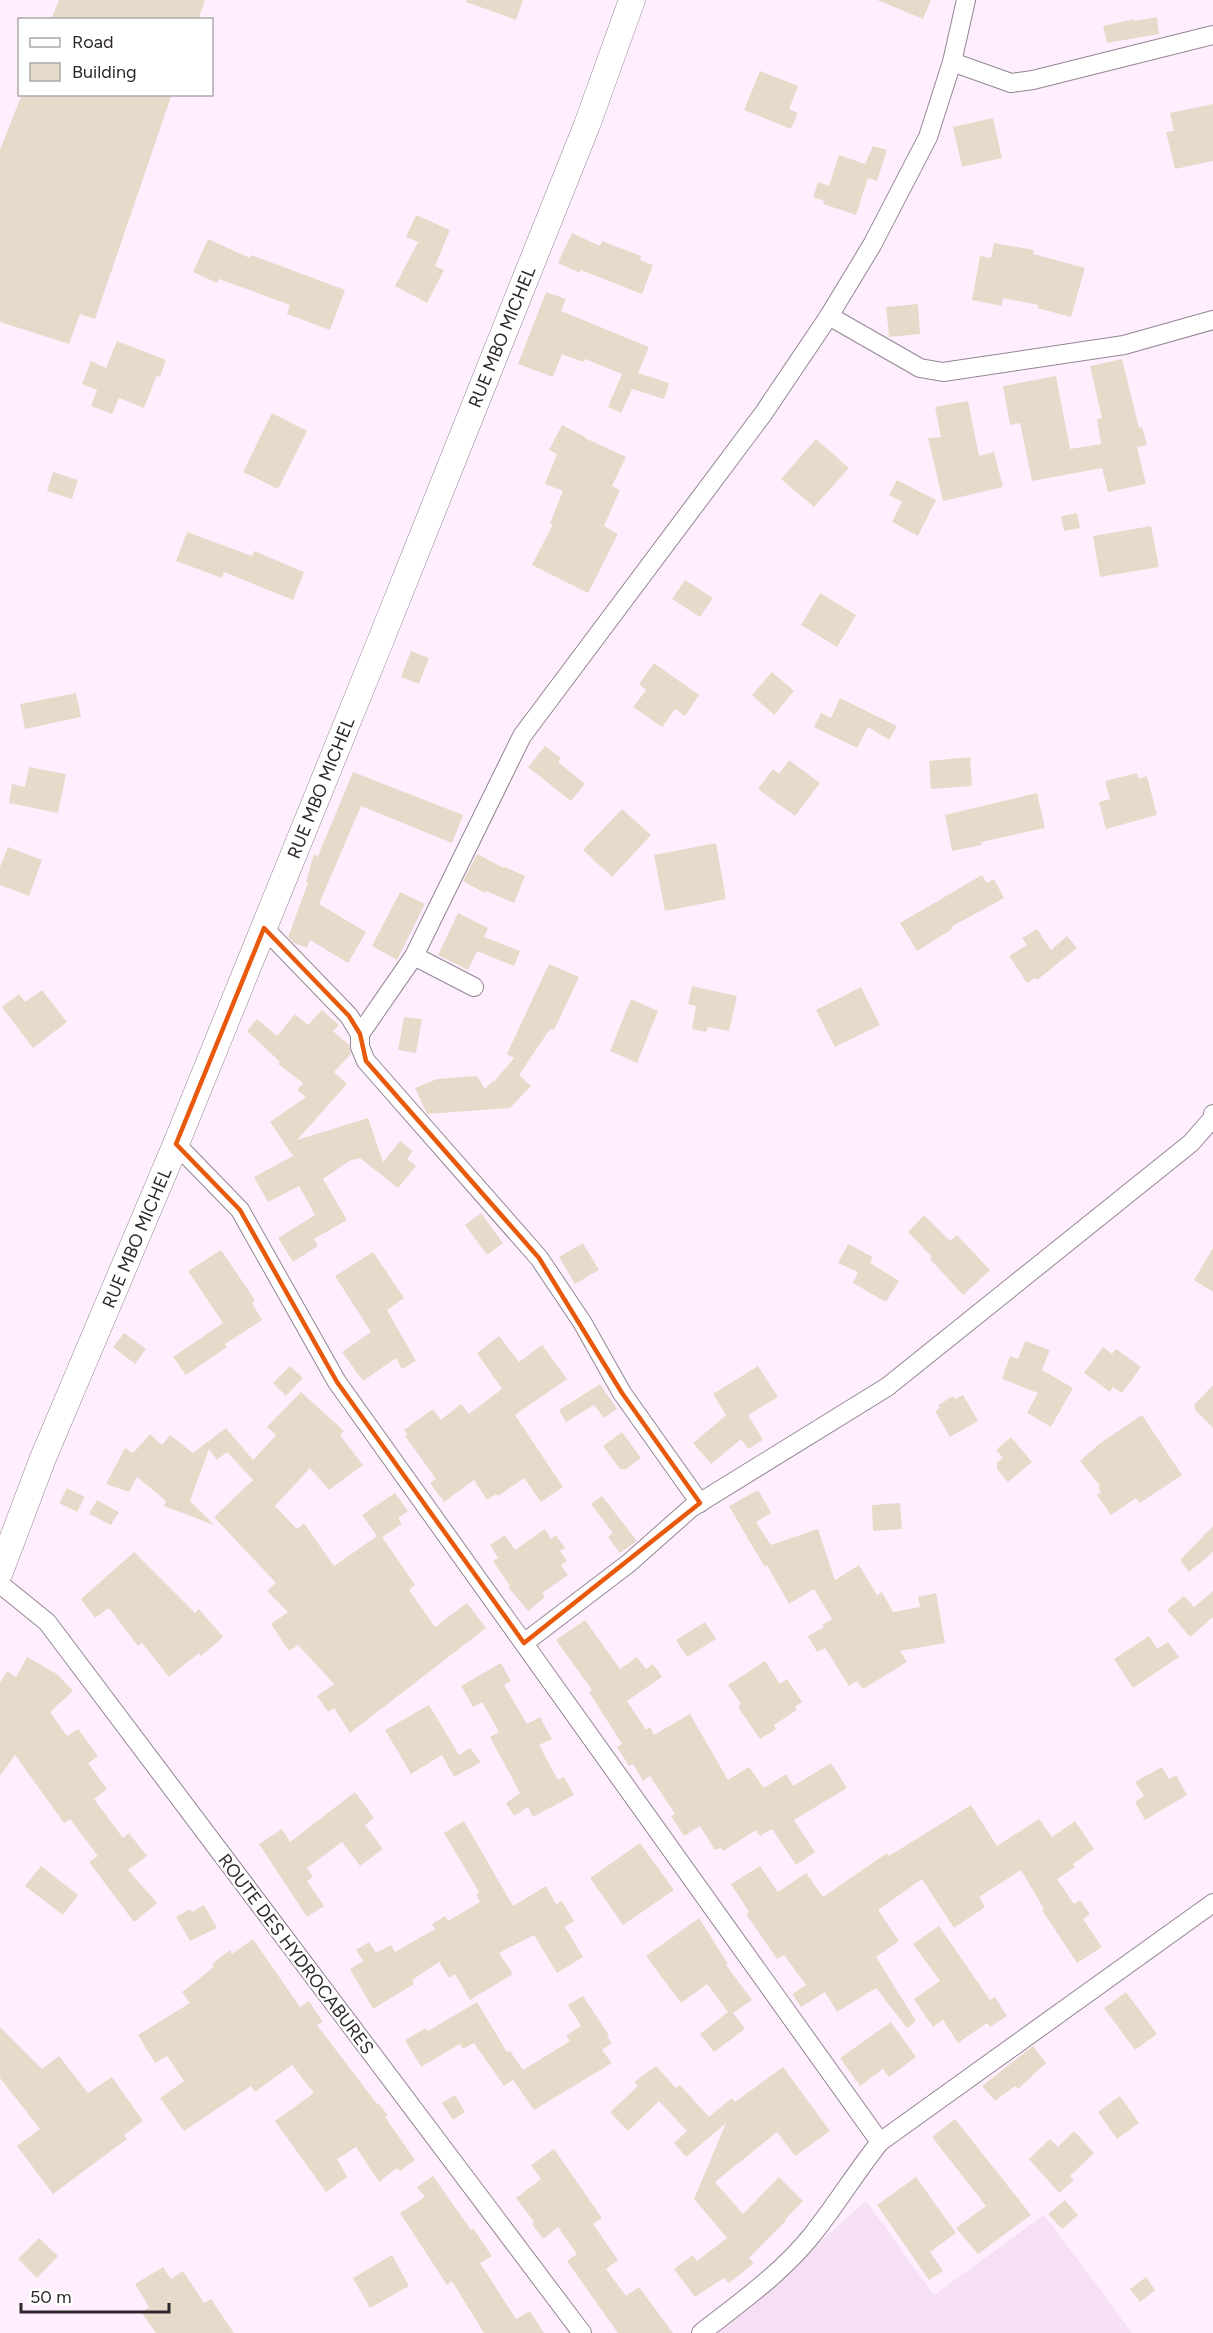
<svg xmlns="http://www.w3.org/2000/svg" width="1213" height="2333" font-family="Figtree,sans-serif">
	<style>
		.built { fill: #f5e0f5 }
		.building { fill: #e6dbca }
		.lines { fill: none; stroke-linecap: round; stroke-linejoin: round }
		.street-casing { stroke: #938593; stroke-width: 20 }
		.secondary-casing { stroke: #938593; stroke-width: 27 }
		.street { stroke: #fff; stroke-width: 18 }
		.secondary { stroke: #fff; stroke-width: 26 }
		.marked { fill: none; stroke: #e8590c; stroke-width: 4.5; stroke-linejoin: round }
		.labels { text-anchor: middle; stroke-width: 5; stroke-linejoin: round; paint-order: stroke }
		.street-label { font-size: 18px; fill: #2e282d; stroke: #fff }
	</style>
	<rect width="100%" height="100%" fill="#ffeffe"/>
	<polygon class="built" points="866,2201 934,2295 1044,2215 1132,2333 718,2333"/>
	<g class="building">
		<polygon points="59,0 205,0 198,20 51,20"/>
		<polygon points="467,0 523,0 516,20 466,2"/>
		<polygon points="877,0 931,0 923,19"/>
		<polygon points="1157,17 1159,34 1107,43 1103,26 1134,19 1134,21"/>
		<polygon points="760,71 798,86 789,109 798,113 791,129 744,110"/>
		<polygon points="22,94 172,94 95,319 80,314 69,344 0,322 0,150"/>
		<polygon points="1213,104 1213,161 1175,169 1166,132 1174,131 1170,113"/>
		<polygon points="993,118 1002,158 962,167 953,127"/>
		<polygon points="873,146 887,150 877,181 868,178 856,215 823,204 824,201 813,197 818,182 829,186 839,155 865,164"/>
		<polygon points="416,215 450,230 435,266 444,270 427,303 395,286 418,242 406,237"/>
		<polygon points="572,233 600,246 602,241 641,256 640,260 653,265 642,294 581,270 580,273 558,263"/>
		<polygon points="208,239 250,258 251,255 345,290 330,330 287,314 290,305 219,279 217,283 193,272"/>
		<polygon points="994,243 1034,250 1033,254 1085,268 1071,317 1037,308 1038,305 1003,298 1002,306 972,300 980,256 991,258"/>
		<polygon points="546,292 566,299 561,311 649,347 638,373 669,383 664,399 632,389 621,413 608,407 622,374 585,359 583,362 562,354 553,377 518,364"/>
		<polygon points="918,304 920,334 889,337 886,307"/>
		<polygon points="117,341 166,360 160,377 157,375 144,408 119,398 112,414 91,406 97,390 82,384 91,361 106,368"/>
		<polygon points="1122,359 1139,428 1142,427 1147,445 1137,447 1146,484 1108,492 1102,468 1032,481 1020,423 1010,425 1003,386 1056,376 1070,449 1101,444 1097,419 1102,418 1090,366"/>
		<polygon points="968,401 979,456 994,452 1003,487 943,501 928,438 941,437 935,407"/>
		<polygon points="272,413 307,431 278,489 243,472"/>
		<polygon points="562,425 585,437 585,438 626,457 612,486 620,490 604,526 618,534 588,593 532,565 553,524 550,523 563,491 545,484 557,454 549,450"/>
		<polygon points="816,439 849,468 814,507 781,479"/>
		<polygon points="53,472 78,480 72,499 47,491"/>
		<polygon points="897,480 936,500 918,536 892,522 902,502 889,495"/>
		<polygon points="1077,513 1080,528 1064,531 1061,516"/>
		<polygon points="1151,526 1159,567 1100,577 1093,536"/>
		<polygon points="187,532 252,556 254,551 304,572 293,600 224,572 222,578 176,561"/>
		<polygon points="685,580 713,598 700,617 672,599"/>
		<polygon points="820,593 856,615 837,647 801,625"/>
		<polygon points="411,651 429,658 419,684 401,677"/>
		<polygon points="654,663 699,695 685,716 675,709 662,727 633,707 646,690 639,684"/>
		<polygon points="772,672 794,691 774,715 752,695"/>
		<polygon points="76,693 81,717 25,729 20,704"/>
		<polygon points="840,698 897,726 889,740 868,727 857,748 814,727 821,713 831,718"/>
		<polygon points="545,746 561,758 558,762 585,784 571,801 528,767"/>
		<polygon points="970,757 972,786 931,789 929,761"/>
		<polygon points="789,760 820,783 795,816 758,789 773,769 779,774"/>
		<polygon points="29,767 66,774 58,813 9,803 12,784 25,787"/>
		<polygon points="353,772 463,815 452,843 361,806 319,904 366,932 348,963 310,940 307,948 294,943 288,937 308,883 306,882 314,854 318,856"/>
		<polygon points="1137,773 1139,779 1147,776 1157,815 1106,829 1099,802 1110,799 1105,781"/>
		<polygon points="1037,793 1045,828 981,842 982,845 952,851 945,815"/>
		<polygon points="622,809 651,835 612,877 583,850"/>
		<polygon points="716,843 726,899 665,911 654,855"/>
		<polygon points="8,847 42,860 29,896 0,885 0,867"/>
		<polygon points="477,854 504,868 505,867 525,876 514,903 486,891 485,893 463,881"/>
		<polygon points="982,875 987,883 994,879 1004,898 951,927 952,929 917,951 900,923"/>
		<polygon points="400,892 425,904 397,960 372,946"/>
		<polygon points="458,913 488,928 484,937 520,951 514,966 477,951 468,970 438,955"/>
		<polygon points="1037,929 1051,950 1067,936 1077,948 1037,980 1035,978 1027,983 1009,956 1027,945 1022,938"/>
		<polygon points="549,964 579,977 554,1030 550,1029 519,1075 531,1086 510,1108 427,1114 415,1088 437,1079 477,1076 485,1089 493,1081 494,1082 514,1058 507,1054"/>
		<polygon points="692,986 737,996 729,1031 708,1027 706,1032 692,1029 696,1006 688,1004"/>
		<polygon points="861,987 880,1025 835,1047 816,1010"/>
		<polygon points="42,990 67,1022 33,1048 2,1007 19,994 25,1002"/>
		<polygon points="631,999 658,1011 637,1063 610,1051"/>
		<polygon points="322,1010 339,1025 333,1031 349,1045 351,1054 334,1072 347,1084 297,1140 368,1118 383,1162 400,1141 413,1151 407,1159 416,1166 398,1188 360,1158 349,1161 323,1179 347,1220 314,1239 318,1246 293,1262 278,1238 315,1215 299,1186 268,1202 254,1177 293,1156 270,1122 306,1097 297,1090 303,1083 278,1064 280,1062 247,1031 257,1019 277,1036 295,1014 308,1025"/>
		<polygon points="404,1017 422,1019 416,1053 398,1050"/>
		<polygon points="481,1213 503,1243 487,1255 465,1225"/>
		<polygon points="924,1215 950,1241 957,1235 990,1270 963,1295 930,1259 932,1257 908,1232"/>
		<polygon points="583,1243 599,1270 575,1284 559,1257"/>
		<polygon points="848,1244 873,1257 870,1263 899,1281 886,1302 853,1283 858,1272 838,1263"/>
		<polygon points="1213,1248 1213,1292 1194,1280"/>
		<polygon points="221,1250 255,1300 252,1303 262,1320 225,1344 227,1347 186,1375 173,1357 223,1323 188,1271"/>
		<polygon points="373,1252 404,1298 387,1310 416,1361 402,1369 396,1358 363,1381 342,1352 371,1332 335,1276"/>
		<polygon points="124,1333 146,1349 135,1364 113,1347"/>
		<polygon points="499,1336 519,1362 542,1345 567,1379 515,1415 563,1487 541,1502 524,1478 498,1496 496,1494 487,1500 474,1480 444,1502 430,1483 436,1479 405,1436 407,1434 404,1430 433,1409 441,1420 461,1404 469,1414 502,1389 477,1353"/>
		<polygon points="1025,1341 1050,1350 1042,1370 1073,1388 1051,1427 1027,1413 1038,1393 1002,1379 1010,1356 1018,1359"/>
		<polygon points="1103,1347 1112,1354 1116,1349 1141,1367 1122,1393 1113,1387 1110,1392 1084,1373"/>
		<polygon points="290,1366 303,1378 286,1396 273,1383"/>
		<polygon points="758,1366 778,1397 748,1415 763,1440 748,1449 741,1439 711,1464 693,1443 726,1415 713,1394"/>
		<polygon points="600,1384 617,1409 604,1418 594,1405 566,1422 559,1410"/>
		<polygon points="1213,1385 1213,1428 1195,1410 1195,1404"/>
		<polygon points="301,1392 344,1431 340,1435 363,1465 329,1490 310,1468 275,1506 297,1529 304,1523 334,1566 377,1536 362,1515 395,1493 408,1511 398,1518 402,1524 382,1537 415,1585 409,1590 435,1627 467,1603 486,1628 350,1733 334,1708 328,1712 317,1696 334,1684 298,1645 289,1651 271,1624 288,1612 267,1591 276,1583 214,1517 253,1480 227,1452 217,1460 209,1449 190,1501 214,1525 164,1506 166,1501 137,1477 129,1492 106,1484 125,1448 133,1453 150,1434 162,1445 170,1435 193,1453 226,1428 253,1460 276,1435 267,1427"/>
		<polygon points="963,1395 978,1421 950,1437 935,1411 940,1408 938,1405 953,1396 955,1399"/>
		<polygon points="1142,1415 1182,1475 1140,1503 1136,1498 1111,1515 1097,1495 1101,1492 1098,1487 1100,1486 1080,1461 1099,1444"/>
		<polygon points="622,1432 641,1458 626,1469 620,1469 603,1446"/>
		<polygon points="1011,1437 1032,1462 1008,1482 997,1469 997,1462 1003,1458 996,1450"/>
		<polygon points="67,1488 85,1497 77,1512 59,1503"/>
		<polygon points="758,1490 771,1513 756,1522 771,1545 818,1529 835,1580 859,1565 877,1595 882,1592 893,1612 920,1607 918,1597 936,1593 945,1643 900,1651 907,1662 863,1689 857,1681 849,1686 825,1648 817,1652 808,1636 824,1627 822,1625 832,1619 814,1589 789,1604 767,1565 765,1567 751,1544 729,1506"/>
		<polygon points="602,1496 637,1541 620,1553 608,1537 613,1533 591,1504"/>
		<polygon points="97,1500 119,1512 111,1525 89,1514"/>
		<polygon points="900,1503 902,1529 873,1531 872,1505"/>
		<polygon points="1213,1526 1213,1552 1189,1572 1180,1560"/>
		<polygon points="545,1529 551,1539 556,1535 565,1548 560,1551 567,1561 561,1565 568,1575 542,1593 545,1597 528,1611 508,1587 510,1586 493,1561 498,1558 490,1545 505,1535 515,1550"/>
		<polygon points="134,1552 195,1613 199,1609 223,1637 201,1656 199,1653 169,1677 142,1643 138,1646 109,1608 95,1618 81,1599"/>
		<polygon points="1213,1591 1213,1617 1190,1637 1167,1610 1184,1596 1194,1607"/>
		<polygon points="585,1620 620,1669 637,1657 646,1669 653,1664 662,1677 627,1701 646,1730 650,1727 654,1735 690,1714 728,1780 749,1767 764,1788 786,1774 793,1786 831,1763 847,1788 794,1820 815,1852 796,1865 772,1829 760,1836 756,1830 723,1851 721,1848 715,1850 700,1826 684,1836 671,1816 675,1814 650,1776 643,1781 633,1764 629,1766 617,1747 622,1744 589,1692 592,1690 556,1640"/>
		<polygon points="705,1622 716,1639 687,1657 676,1640"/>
		<polygon points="1149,1636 1157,1649 1168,1642 1179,1657 1133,1688 1114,1659"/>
		<polygon points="27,1657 57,1674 73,1691 50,1712 67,1736 78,1729 98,1756 88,1763 107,1789 94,1799 123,1838 129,1833 147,1856 128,1870 157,1903 134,1922 89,1862 98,1856 70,1819 64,1823 15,1755 0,1776 0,1683 7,1671 16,1677"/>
		<polygon points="765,1661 780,1684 787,1679 802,1702 795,1707 797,1710 774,1725 776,1729 760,1739 738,1707 741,1704 728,1685"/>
		<polygon points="501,1663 511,1681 504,1685 527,1724 540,1717 552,1739 539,1745 558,1780 564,1777 574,1795 533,1817 528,1807 514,1816 506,1803 520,1793 490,1737 499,1732 482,1702 473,1707 461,1686"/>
		<polygon points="429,1705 459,1755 470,1748 481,1762 454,1777 442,1755 411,1774 385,1730"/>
		<polygon points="1162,1767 1169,1779 1176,1775 1187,1795 1145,1820 1135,1802 1144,1796 1135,1782"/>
		<polygon points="355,1792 374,1818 365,1825 383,1849 360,1866 342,1842 307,1868 313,1877 307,1881 324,1906 307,1917 259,1844 282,1829 290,1842"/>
		<polygon points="971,1805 997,1846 1039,1819 1052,1837 1075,1821 1094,1849 1073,1864 1075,1867 1057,1879 1074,1904 1080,1900 1090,1914 1083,1919 1102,1947 1077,1963 1042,1910 1044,1909 1021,1870 979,1897 985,1907 954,1928 922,1879 878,1910 899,1941 876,1957 916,2021 907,2028 876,1988 837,2012 825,1992 801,2007 792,1994 806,1985 784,1955 777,1959 746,1914 749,1912 731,1884 760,1866 778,1892 806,1873 823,1897 887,1853 889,1856"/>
		<polygon points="464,1821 513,1906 546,1886 556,1904 562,1901 574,1921 565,1927 583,1957 557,1973 534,1935 499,1953 513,1974 470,2000 455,1974 449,1978 439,1962 412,1980 414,1984 373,2009 350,1969 363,1961 356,1950 369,1942 376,1953 391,1945 395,1952 435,1929 432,1924 445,1916 448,1921 480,1902 476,1894 479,1892 444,1833"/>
		<polygon points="640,1843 674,1890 623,1925 590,1878"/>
		<polygon points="41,1866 78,1895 63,1915 25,1886"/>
		<polygon points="204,1905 217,1928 190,1941 176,1917 190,1909 192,1912"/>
		<polygon points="699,1918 728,1964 726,1965 752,2000 733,2013 745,2029 714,2052 700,2034 728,2012 707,1984 681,2003 646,1956"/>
		<polygon points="939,1926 990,2000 995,1997 1007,2016 990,2027 987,2023 958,2043 943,2020 933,2027 914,1999 940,1981 913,1944"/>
		<polygon points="253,1939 300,2007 309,2001 323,2022 317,2025 377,2104 378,2103 388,2115 385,2117 415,2160 400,2171 397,2168 379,2182 356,2147 337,2159 347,2177 326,2192 275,2121 314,2093 292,2065 255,2092 251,2086 184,2131 160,2098 184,2081 167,2056 155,2063 138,2035 190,2003 182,1992 214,1967 212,1964 230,1950 232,1954"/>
		<polygon points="1126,1992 1157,2034 1135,2050 1104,2008"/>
		<polygon points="583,1996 609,2035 607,2036 612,2043 602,2050 612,2063 534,2110 513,2080 504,2086 474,2043 463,2049 460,2044 421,2067 405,2040 426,2028 428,2031 477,2002 507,2052 510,2051 523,2070 570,2041 566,2036 581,2026 568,2005"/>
		<polygon points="891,2022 916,2057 889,2077 883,2069 860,2086 840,2058"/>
		<polygon points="0,2027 42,2069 59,2056 88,2093 112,2077 143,2121 124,2135 127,2139 53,2194 17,2146 40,2129 0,2078"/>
		<polygon points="1033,2046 1046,2063 1018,2089 1015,2086 995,2101 982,2086"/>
		<polygon points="656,2066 676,2088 680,2085 709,2117 732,2098 735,2102 783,2067 830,2131 795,2156 777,2132 715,2182 743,2214 779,2177 803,2201 785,2220 786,2221 749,2258 754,2263 729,2283 724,2278 695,2297 674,2269 693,2255 697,2261 727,2238 694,2199 726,2123 686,2157 674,2143 687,2131 659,2101 628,2131 610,2112 638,2086 634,2082"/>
		<polygon points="455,2095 465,2112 453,2120 442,2103"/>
		<polygon points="1120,2096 1139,2123 1117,2139 1098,2112"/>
		<polygon points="955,2119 1031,2215 978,2254 956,2228 986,2206 932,2137"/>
		<polygon points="1074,2131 1094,2153 1070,2176 1074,2180 1059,2193 1029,2159 1050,2139 1058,2147"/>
		<polygon points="554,2149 602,2218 593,2224 618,2260 606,2269 626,2296 639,2287 673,2333 618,2333 567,2261 577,2254 558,2227 543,2239 532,2224 534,2222 516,2198 541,2179 531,2165"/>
		<polygon points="433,2176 471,2230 473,2228 492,2256 480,2263 516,2319 530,2311 544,2333 484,2333 452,2281 447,2285 400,2213 425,2197 417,2187"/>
		<polygon points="916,2177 956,2233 930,2252 943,2271 929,2280 877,2205"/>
		<polygon points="1065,2200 1078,2215 1062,2229 1048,2214"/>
		<polygon points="39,2238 58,2256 37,2278 18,2259"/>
		<polygon points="392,2255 409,2286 370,2308 353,2278"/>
		<polygon points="163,2267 171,2279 183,2271 204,2303 211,2299 234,2333 156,2333 141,2312 149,2307 135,2284"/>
		<polygon points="1146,2277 1155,2290 1140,2302 1130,2289"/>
	</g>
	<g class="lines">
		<g class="street-casing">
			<g id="street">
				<polyline points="952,62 1011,83 1033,80 1213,35"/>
				<polyline points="829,316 920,368 943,372 1124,345 1213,320"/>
				<polyline points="264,928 349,1016 360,1034 360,1047 366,1061 539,1258 582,1322 622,1393 700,1503"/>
				<polyline points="414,956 522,736 763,414 829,316 872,245 928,137 952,62 966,0"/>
				<polyline points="360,1034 414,956 474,987"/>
				<polyline points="176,1144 240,1210 337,1382 880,2142"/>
				<polyline points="0,1584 47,1622 582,2333"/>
				<polyline points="524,1643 629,1563 691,1508 887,1387 1191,1143 1212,1119 1213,1114"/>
				<path d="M701 2333C739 2303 781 2274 812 2235 836 2205 856 2172 880 2142L1213 1903"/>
			</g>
		</g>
		<g class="secondary-casing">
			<polyline id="secondary" points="0,1572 43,1458 176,1144 378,647 587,125 632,0"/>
		</g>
		<use href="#street" class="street"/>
		<use href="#secondary" class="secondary"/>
	</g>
	<path class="marked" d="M264 928 349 1016 360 1034 366 1061 539 1258 622 1393 700 1503 524 1643 337 1382 240 1210 176 1144Z"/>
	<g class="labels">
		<g class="street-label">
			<text transform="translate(502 337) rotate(-68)" y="6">RUE MBO MICHEL</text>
			<text transform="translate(321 788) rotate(-68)" y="6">RUE MBO MICHEL</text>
			<text transform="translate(137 1238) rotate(-67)" y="6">RUE MBO MICHEL</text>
			<text transform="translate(296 1954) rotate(53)" y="6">ROUTE DES HYDROCABURES</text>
		</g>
	</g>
	<rect x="18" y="18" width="195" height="78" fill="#ffffff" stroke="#aba9ab" stroke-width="1.5"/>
	<rect x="30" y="38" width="30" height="9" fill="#ffffff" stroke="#aba9ab" stroke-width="1.5"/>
	<text x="72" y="48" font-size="18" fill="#2e282d">Road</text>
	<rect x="30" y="63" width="30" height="18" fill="#e6dbca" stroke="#aba9ab" stroke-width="1.5"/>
	<text x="72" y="78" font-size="18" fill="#2e282d">Building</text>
	<path d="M21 2303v9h148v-9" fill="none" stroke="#2e282d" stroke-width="3"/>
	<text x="30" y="2303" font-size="18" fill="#2e282d" stroke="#ffffff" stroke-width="4.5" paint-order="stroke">50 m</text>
</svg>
